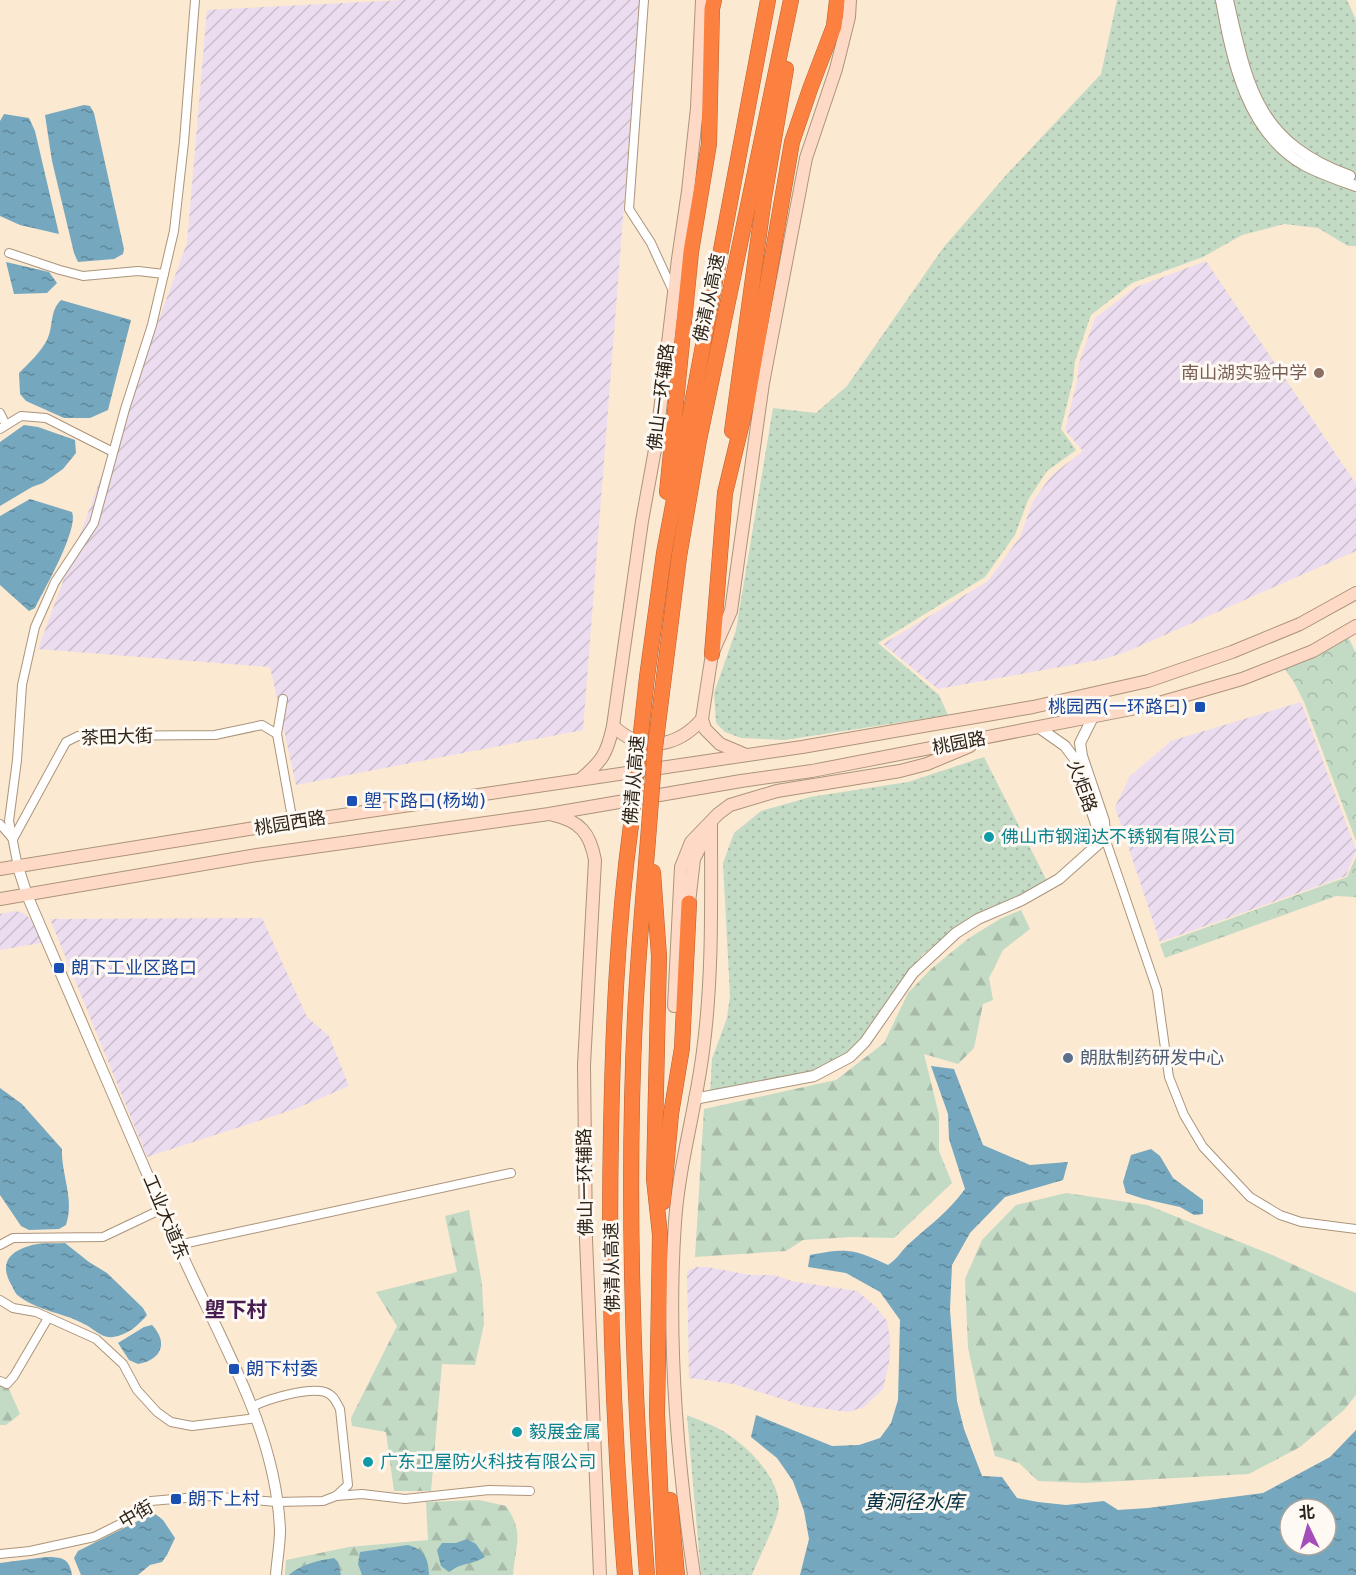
<svg xmlns="http://www.w3.org/2000/svg" width="1356" height="1575" font-family="'DejaVu Sans','Noto Sans SC',sans-serif">
	<style>
		.industrial { fill: url(#industrial-furrows) }
		.grass { fill: url(#grass-dots) }
		.forest { fill: url(#forest-firs) }
		.park { fill: url(#park-crowns) }
		.water { fill: url(#water-ripples); fill-rule: evenodd }
		.lines { fill: none; stroke-linecap: round; stroke-linejoin: round }
		.minor-casing { stroke: #ab947a; stroke-width: 10 }
		.tertiary-casing { stroke: #ab947a; stroke-width: 12 }
		.secondary-casing { stroke: #ab947a; stroke-width: 14 }
		.motorway-casing { stroke: #b46032; stroke-width: 16 }
		.minor { stroke: #fff; stroke-width: 8 }
		.tertiary { stroke: #fff; stroke-width: 10 }
		.secondary { stroke: #fed9c5; stroke-width: 12 }
		.motorway { stroke: #fc803f; stroke-width: 15 }
		.motorway-bridge-casing { stroke: #b46032; stroke-width: 16; stroke-linecap: butt }
		.motorway-bridge { stroke: #fc803f; stroke-width: 15 }
		.education-dot { fill: #8d6e63; stroke: #fef9f3; stroke-width: 2 }
		.transit-dot { fill: #1a4fb4; stroke: #fef9f3; stroke-width: 2 }
		.culture-dot { fill: #0f9aa8; stroke: #fef9f3; stroke-width: 2 }
		.service-dot { fill: #5c6f8a; stroke: #fef9f3; stroke-width: 2 }
		.labels { text-anchor: middle; stroke-width: 6; stroke-linejoin: round; paint-order: stroke }
		.street-label { font-size: 18px; fill: #2d2419; stroke: #fef9f3 }
		.education-label { font-size: 18px; fill: #785e54; stroke: #fef9f3; text-anchor: end }
		.transit-label { font-size: 18px; fill: #164399; stroke: #fef9f3; text-anchor: start }
		.culture-label { font-size: 18px; fill: #0d838f; stroke: #fef9f3; text-anchor: start }
		.service-label { font-size: 18px; fill: #4e5e75; stroke: #fef9f3; text-anchor: start }
		.water-label { font-size: 20px; font-style: italic; fill: #012f40; stroke: #fef9f3 }
		.quarter-label { font-size: 21px; font-weight: bold; fill: #471d51; stroke: #fef9f3 }
	</style>
	<defs>
		<pattern id="industrial-furrows" width="10" height="10" patternUnits="userSpaceOnUse" patternTransform="scale(1.5)"><rect width="10" height="10" fill="#ebdcef"/><path d="M-1 1l2-2M0 10L10 0M9 11l2-2" fill="none" stroke="#cabdcc"/></pattern>
		<pattern id="grass-dots" width="8" height="8" patternUnits="userSpaceOnUse" patternTransform="scale(1.5)"><rect width="8" height="8" fill="#c3dac5"/><path d="M2 2h.1M6 6h.1" fill="none" stroke="#a8bba9" stroke-width="1.8" stroke-linecap="round"/></pattern>
		<pattern id="forest-firs" width="22" height="20" patternUnits="userSpaceOnUse" patternTransform="scale(1.5)"><rect width="22" height="20" fill="#c3dac5"/><path d="M5 1l3.5 6h-7zM16 11l3.5 6h-7z" fill="#a8bba9"/></pattern>
		<pattern id="park-crowns" width="20" height="18" patternUnits="userSpaceOnUse" patternTransform="scale(1.5)"><rect width="20" height="18" fill="#c3dac5"/><path d="M2 6a3 3 0 1 1 6 0M12 15a3 3 0 1 1 6 0" fill="none" stroke="#a8bba9"/></pattern>
		<pattern id="water-ripples" width="26" height="14" patternUnits="userSpaceOnUse" patternTransform="scale(1.5)"><rect width="26" height="14" fill="#75a7be"/><path d="M2 4q2-2 4 0t4 0M15 11q2-2 4 0t4 0" fill="none" stroke="#60889a"/></pattern>
	</defs>
	<rect width="100%" height="100%" fill="#fce9d2"/>
	<g class="industrial">
		<polygon points="404,0 640,0 583,730 296,785 270,667 38,649 187,243 207,10"/>
		<polygon points="1206,261 1356,484 1356,551 1126,652 1104,659 938,689 883,644 988,581 1020,537 1033,501 1052,475 1083,451 1065,430 1077,381 1079,363 1095,318 1136,287"/>
		<polygon points="1301,702 1356,850 1346,876 1160,942 1115,807 1130,776 1171,741"/>
		<polygon points="16,911 25,914 38,926 41,943 0,950 0,914"/>
		<polygon points="262,918 307,1017 329,1036 349,1086 295,1109 147,1157 50,919"/>
		<polygon points="696,1267 707,1267 750,1275 774,1275 792,1281 857,1291 875,1306 887,1321 890,1340 889,1363 883,1389 864,1407 848,1412 804,1406 734,1384 689,1378 687,1271"/>
	</g>
	<g class="grass">
		<polygon points="1117,0 1347,0 1356,20 1356,246 1348,246 1318,228 1284,224 1242,235 1203,257 1132,283 1091,315 1075,361 1073,380 1061,429 1076,450 1047,471 1028,500 1015,535 985,577 878,643 939,695 948,715 785,740 741,738 725,732 716,723 714,693 736,630 773,408 816,413 847,386 943,248 1008,173 1101,74"/>
		<polygon points="984,757 1048,883 942,939 922,955 851,1052 813,1074 710,1095 712,1059 727,1018 730,996 723,863 734,833 761,811 810,797 908,782"/>
		<path d="M687 1415C701 1421 717 1426 729 1435 750 1449 779 1478 779 1506 778 1521 758 1559 752 1575H701Z"/>
	</g>
	<g class="forest">
		<polygon points="1021,910 1030,929 1003,950 989,978 993,1000 983,1004 974,1048 958,1064 924,1054 939,1115 939,1151 952,1183 894,1238 852,1237 803,1240 786,1251 695,1257 704,1109 836,1080 884,1043 908,993 931,969 969,938 1000,919"/>
		<polygon points="1066,1193 1147,1205 1270,1254 1356,1293 1356,1395 1344,1410 1300,1447 1249,1474 1085,1483 1038,1481 1019,1463 995,1456 980,1402 968,1348 965,1279 982,1240 1016,1205"/>
		<polygon points="469,1210 482,1284 484,1324 475,1365 442,1364 431,1491 394,1491 386,1432 352,1426 351,1418 397,1326 376,1292 457,1272 445,1216"/>
		<polygon points="0,1384 9,1389 20,1414 6,1425 0,1425"/>
		<path d="M479 1500 506 1506C525 1533 515 1546 513 1575H285L286 1560 349 1547 428 1540 426 1502Z"/>
	</g>
	<g class="park">
		<polygon points="1348,637 1356,653 1356,841 1304,702 1294,682 1283,667"/>
		<polygon points="1356,857 1356,897 1336,896 1165,958 1160,944 1347,877"/>
	</g>
	<g class="water">
		<polygon points="84,105 90,106 94,113 124,249 123,254 114,259 78,262 74,253 52,161 45,115"/>
		<polygon points="4,114 29,118 35,131 59,234 20,225 0,216 0,121"/>
		<polygon points="6,262 49,272 57,283 47,293 14,294"/>
		<path d="M61 300 131 320 108 410 90 418H64L26 401 20 394 19 373C29 363 40 353 47 340 54 325 49 312 61 300Z"/>
		<polygon points="24,425 38,427 75,440 76,453 63,469 43,483 32,487 0,506 0,442"/>
		<path d="M30 499 72 512C79 529 44 590 35 608L29 611 0 585V516Z"/>
		<path d="M931 1066 954 1069 983 1145 1030 1165 1068 1162 1063 1180 1005 1197 970 1233 952 1265 950 1310 957 1401 964 1429 982 1476 1002 1477 1017 1498 1038 1502 1066 1505 1104 1501 1118 1510 1148 1508 1263 1493 1330 1457 1356 1430V1575H800L809 1539 804 1511 793 1481 777 1458 751 1437 756 1415 832 1446 859 1445 880 1438 891 1423 898 1400 900 1320 880 1292 846 1273 808 1267 810 1255C848 1248 853 1249 888 1265 898 1259 902 1249 911 1242 931 1224 948 1212 965 1189L949 1139 948 1114ZM1290 1509H1326V1545H1290Z"/>
		<path d="M0 1088 22 1104 62 1149C61 1174 75 1200 66 1225L59 1229 29 1230 21 1226 0 1195Z"/>
		<polygon points="1151,1149 1160,1156 1173,1178 1203,1200 1203,1214 1194,1215 1180,1207 1144,1199 1126,1193 1123,1182 1131,1155"/>
		<path d="M65 1243 89 1262 107 1273 143 1308 147 1315C138 1326 127 1335 113 1337 102 1339 93 1328 84 1324 64 1313 39 1311 20 1297 16 1295 14 1290 12 1286 0 1266 6 1253 29 1246 40 1242 54 1244 65 1243Z"/>
		<path d="M152 1325C169 1343 161 1360 138 1364L129 1360 118 1343 144 1327Z"/>
		<polygon points="154,1513 163,1520 175,1538 167,1555 162,1562 150,1565 138,1575 81,1575 74,1558 78,1551"/>
		<path d="M467 1539 476 1544 485 1557C472 1565 462 1562 449 1572L441 1566 437 1550 442 1543H456Z"/>
		<path d="M408 1545C425 1550 428 1558 429 1575H362L358 1564 360 1552Z"/>
		<path d="M46 1557C62 1557 69 1558 72 1575H0V1563Z"/>
		<path d="M334 1558 338 1562 341 1575H289C299 1565 320 1560 334 1558Z"/>
	</g>
	<g class="lines">
		<g class="minor-casing">
			<g id="minor">
				<polyline points="644,0 629,209 651,243 673,291"/>
				<polyline points="9,253 60,270 83,276 138,271 164,274"/>
				<polyline points="0,413 6,425"/>
				<polyline points="0,429 21,416 46,418 113,452"/>
				<polyline points="283,699 277,734 293,823"/>
				<polyline points="0,824 13,839 66,742 78,736 215,735 262,725 277,734"/>
				<polyline points="1105,838 1157,990 1169,1077 1184,1115 1203,1147 1250,1197 1280,1215 1301,1222 1356,1229"/>
				<polyline points="18,867 9,821 17,760 22,685 35,627 55,582 94,523 125,409 152,325 174,231 184,142 195,0"/>
				<polyline points="0,1245 13,1238 103,1237 162,1209"/>
				<polyline points="178,1245 511,1173"/>
				<polyline points="0,1300 13,1308 36,1312 96,1339 123,1364 137,1390 157,1412 171,1422 192,1426 257,1418"/>
				<polyline points="0,1381 7,1384 14,1376 48,1318"/>
				<polyline points="336,1496 362,1494 405,1499 489,1490 530,1491"/>
				<path d="M0 1554 30 1551 94 1537 122 1523 151 1501 209 1496 276 1502 323 1501 336 1496 348 1485 340 1409C336 1402 334 1395 325 1392 308 1387 267 1399 252 1407"/>
			</g>
		</g>
		<g class="tertiary-casing">
			<g id="tertiary">
				<path d="M1221 0C1232 60 1246 132 1304 165 1321 174 1339 180 1356 186"/>
				<path d="M1228 0C1248 88 1257 142 1350 176"/>
				<polyline points="1038,727 1065,746 1074,758 1096,824 1105,838 1104,821 1082,756 1080,743 1093,717"/>
				<path d="M18 867 27 895C77 1010 126 1126 176 1241 216 1334 276 1426 280 1530 280 1545 277 1560 276 1575"/>
				<polyline points="694,1099 814,1076 850,1057 865,1042 913,973 956,933 978,919 1022,900 1059,879 1105,838"/>
			</g>
		</g>
		<g class="secondary-casing">
			<g id="secondary">
				<path d="M613 726C642 753 677 748 702 719"/>
				<polyline points="746,755 720,744 705,729 702,719 707,686 712,654 731,611 763,383 806,158 836,69 849,17 850,0"/>
				<path d="M581 779C602 761 607 754 613 726L642 521 656 444 678 259 688 191 697 108 702 0"/>
				<path d="M553 815C580 821 590 833 595 860L584 1065 586 1239 600 1575"/>
				<polyline points="0,869 255,828 802,747 1033,707 1148,681 1232,652 1300,624 1356,593"/>
				<polyline points="0,899 257,855 549,814 741,781 812,771 1152,705 1242,679 1313,651 1356,626"/>
				<polyline points="689,903 694,859 708,831"/>
				<polyline points="674,1006 681,867 691,842 718,814 730,805 777,791 900,771 927,764 970,746"/>
				<path d="M694 1575C677 1461 667 1337 675 1222 679 1164 696 1108 703 1051 713 976 711 900 711 824"/>
			</g>
		</g>
		<g class="motorway-casing">
			<g id="motorway">
				<polyline points="732,431 764,198 786,69"/>
				<polyline points="667,492 691,252 709,144 712,9 714,0"/>
				<polyline points="664,553 768,0"/>
				<polyline points="679,557 699,440 791,0"/>
				<polyline points="712,654 725,493 747,402 792,142 810,89 834,26 837,0"/>
				<polyline points="653,872 659,956 654,1179 660,1235 657,1414 664,1575"/>
				<polyline points="663,1202 671,1114 682,1048 689,903"/>
				<polyline points="670,1500 677,1575"/>
				<path d="M625 1575C613 1427 608 1280 611 1132 613 1029 617 927 631 825"/>
				<path d="M647 1575C633 1389 626 1203 635 1017 638 954 644 891 649 827"/>
			</g>
		</g>
		<use href="#minor" class="minor"/>
		<use href="#tertiary" class="tertiary"/>
		<use href="#secondary" class="secondary"/>
		<use href="#motorway" class="motorway"/>
		<g class="motorway-bridge-casing">
			<g id="motorway-bridge">
				<polyline points="631,825 647,677 664,553"/>
				<polyline points="649,827 655,748 679,557"/>
			</g>
		</g>
		<use href="#motorway-bridge" class="motorway-bridge"/>
	</g>
	<circle class="education-dot" cx="1319" cy="373" r="6"/>
	<g class="transit-dot">
		<rect x="1194" y="701" width="12" height="12" rx="3"/>
		<rect x="346" y="795" width="12" height="12" rx="3"/>
		<rect x="53" y="962" width="12" height="12" rx="3"/>
		<rect x="228" y="1363" width="12" height="12" rx="3"/>
		<rect x="170" y="1493" width="12" height="12" rx="3"/>
	</g>
	<g class="culture-dot">
		<circle cx="989" cy="837" r="6"/>
		<circle cx="517" cy="1432" r="6"/>
		<circle cx="368" cy="1462" r="6"/>
	</g>
	<circle class="service-dot" cx="1068" cy="1058" r="6"/>
	<g class="labels">
		<g class="street-label">
			<text transform="translate(709 298) rotate(-78)" y="6">佛清从高速</text>
			<text transform="translate(661 397) rotate(-83)" y="6">佛山一环辅路</text>
			<text transform="translate(117 737) rotate(-2)" y="6">茶田大街</text>
			<text transform="translate(959 743) rotate(-11)" y="6">桃园路</text>
			<text transform="translate(634 780) rotate(-85)" y="6">佛清从高速</text>
			<text transform="translate(1082 786) rotate(70)" y="6">火炬路</text>
			<text transform="translate(290 823) rotate(-9)" y="6">桃园西路</text>
			<text transform="translate(585 1182) rotate(-91)" y="6">佛山一环辅路</text>
			<text transform="translate(166 1217) rotate(67)" y="6">工业大道东</text>
			<text transform="translate(612 1267) rotate(-91)" y="6">佛清从高速</text>
			<text transform="translate(136 1514) rotate(-30)" y="6">中街</text>
		</g>
		<g class="education-label">
			<text x="1307" y="379">南山湖实验中学</text>
		</g>
		<g class="transit-label">
			<text x="1188" y="713" text-anchor="end">桃园西(一环路口)</text>
			<text x="364" y="807">塱下路口(杨坳)</text>
			<text x="71" y="974">朗下工业区路口</text>
			<text x="246" y="1375">朗下村委</text>
			<text x="188" y="1505">朗下上村</text>
		</g>
		<g class="culture-label">
			<text x="1001" y="843">佛山市钢润达不锈钢有限公司</text>
			<text x="529" y="1438">毅展金属</text>
			<text x="380" y="1468">广东卫屋防火科技有限公司</text>
		</g>
		<g class="service-label">
			<text x="1080" y="1064">朗肽制药研发中心</text>
		</g>
		<g class="water-label">
			<text x="914" y="1509">黄洞径水库</text>
		</g>
		<g class="quarter-label">
			<text x="236" y="1317">塱下村</text>
		</g>
	</g>
	<g transform="translate(1308 1527) rotate(355)"><circle r="28" fill="#fef9f3" stroke="#aaa49c" stroke-width="1.5"/>
	<path d="M0-4.5L10 22L0 15L-10 22Z" fill="#a44cb9"/>
	<text y="-9" font-size="16" font-weight="bold" text-anchor="middle" fill="#2d2419">北</text>
	</g>
</svg>
